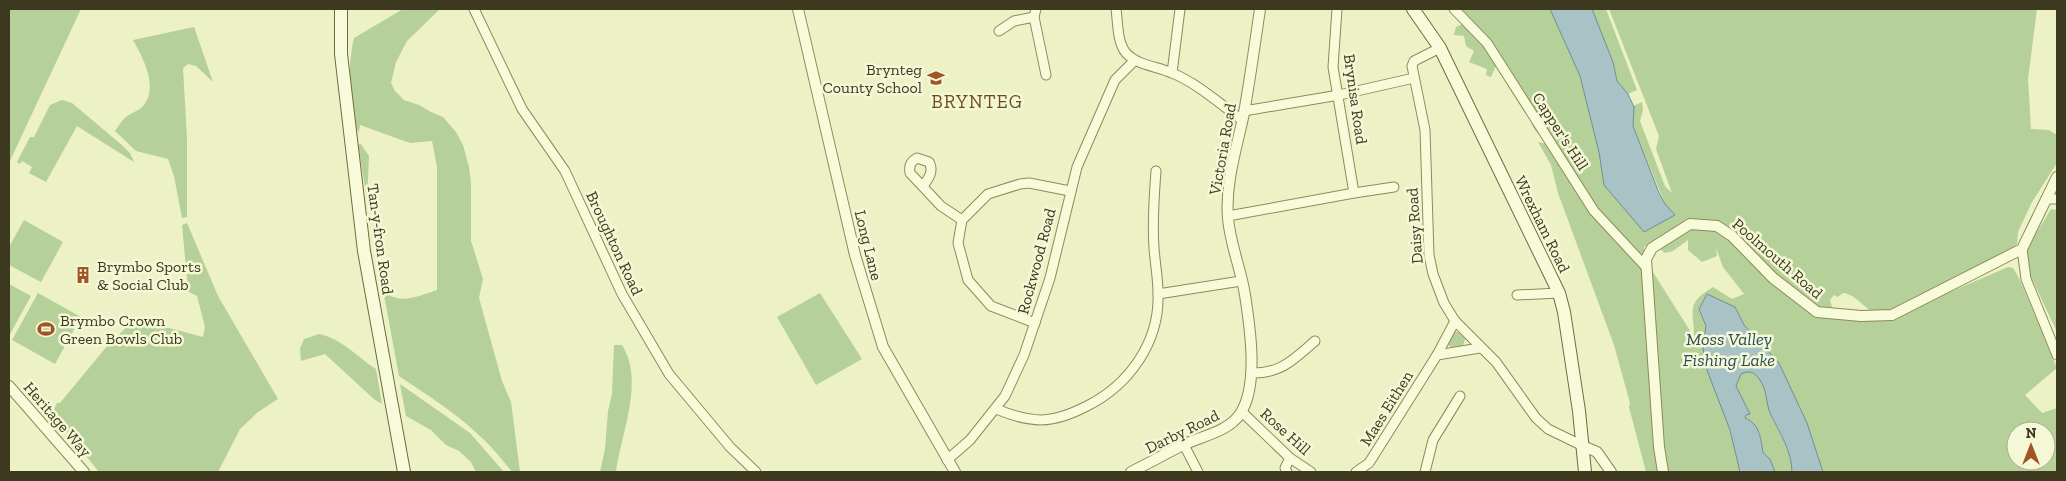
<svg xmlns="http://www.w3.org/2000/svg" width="2066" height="481" font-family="'Zilla Slab',serif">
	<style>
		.green { fill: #b5d099; fill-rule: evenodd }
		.water { fill: #a8c2c5; stroke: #6d8f94 }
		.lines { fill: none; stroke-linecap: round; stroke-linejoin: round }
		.minor-casing { stroke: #8e8a5a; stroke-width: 11 }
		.tertiary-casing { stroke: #8e8a5a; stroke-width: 12 }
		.secondary-casing { stroke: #706a3d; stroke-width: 14 }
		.minor { stroke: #f8fbda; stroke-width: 9 }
		.tertiary { stroke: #f8fbda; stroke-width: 10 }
		.secondary { stroke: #f8fbda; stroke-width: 12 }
		.labels { text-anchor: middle; stroke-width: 5; stroke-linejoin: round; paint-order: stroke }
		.poi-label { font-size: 16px; fill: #3d391f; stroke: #f5f8d6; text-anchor: start }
		.street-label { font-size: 16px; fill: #3d391f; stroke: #f5f8d6 }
		.water-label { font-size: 18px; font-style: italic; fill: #2d4e5e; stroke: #f5f8d6 }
		.quarter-label { font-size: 19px; letter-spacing: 1px; fill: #6d4c1c; stroke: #f5f8d6 }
	</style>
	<rect width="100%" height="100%" fill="#edf1c6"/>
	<g class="green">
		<polygon points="9,9 81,9 9,163"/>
		<path d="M403 9H440L407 41 396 62 391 83 395 91 404 100 419 105 431 112 443 117 456 132 463 145 469 167 471 183V241L483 279 479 298 502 381 511 402 520 472H512C479 428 444 406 399 376L383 290C398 306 419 296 437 290V167L432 141 410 143 360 125 359 132C345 119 349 56 354 38Z"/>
		<path d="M1458 9H1550L1580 76 1599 152 1604 185 1665 204 1633 126V106L1642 102 1643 110 1640 121 1665 186 1672 193 1656 149 1659 136 1609 9H2037L2028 79 2031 129 2049 130 2057 135V163L2032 202 2018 232 2017 244C2004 257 1989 260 1972 268 1957 275 1942 283 1927 292L1926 299 1920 305 2008 267 2013 268 2019 278 2057 368 2025 395 2042 413 2057 408V472H1822L1807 423 1779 363 1744 325 1735 307 1707 294 1699 309 1706 326 1703 347 1705 365 1730 430 1740 472H1646L1629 407 1630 403 1614 345 1558 193 1551 165 1538 142 1546 144 1550 139C1530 133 1531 123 1530 105L1520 104 1505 65 1499 59 1491 77 1486 75 1487 69 1469 62 1474 51 1466 46 1464 36 1454 35 1456 27 1462 24ZM1688 240V250L1702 262 1717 256 1716 248 1723 267 1744 294 1732 299 1713 287C1685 304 1694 310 1694 337L1644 258V247L1656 241 1661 250 1665 253 1673 251ZM1843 293C1856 294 1864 309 1877 314L1833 310 1830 300 1834 295 1838 297ZM2016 431H2046V461H2016Z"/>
		<polygon points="1592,9 1606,9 1637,90 1628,94 1617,81 1613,62"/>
		<path d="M194 27 213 82 196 66 188 64 183 68 187 138V217L182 218 174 176 168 159 136 151 115 131C118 127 121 121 125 118 130 113 137 112 142 107 160 89 143 58 133 40Z"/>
		<polygon points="62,100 72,103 123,146 130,153 134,162 77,126 46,182 29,173 32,167 22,161 20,164 17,162 30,137 34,137 50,105"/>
		<polygon points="361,144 369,156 367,199 358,145"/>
		<polygon points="2051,209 2057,210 2057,332 2027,268 2029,266 2022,257"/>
		<polygon points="24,220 63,242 41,282 9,265 9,247"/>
		<polygon points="187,223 218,296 278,399 258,412 240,429 218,472 99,472 52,414 57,403 60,403 108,345 135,319 203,337 205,327 197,296 189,292 188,289 182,225"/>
		<polygon points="9,284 31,296 9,336"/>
		<polygon points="38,293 81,317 55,364 12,340"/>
		<polygon points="820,293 862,359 816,385 777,317"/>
		<polygon points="1455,332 1458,332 1465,339 1463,346 1451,347 1447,344"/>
		<path d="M319 334C341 338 357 357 376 369L382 404 375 400 325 354 301 361 300 349 304 339Z"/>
		<path d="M614 345H622C645 381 621 433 616 472H600L605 449 608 411 612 394Z"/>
		<path d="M1747 371C1753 372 1756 374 1760 379 1767 389 1766 402 1770 413 1778 432 1792 451 1792 472H1775L1770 459 1763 453 1759 431 1745 418 1746 415 1749 413 1736 386 1741 374Z"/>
		<polygon points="400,384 470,433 504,472 476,472 471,462 459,451 446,445 431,430 406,416"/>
	</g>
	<g class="water">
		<polygon points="1550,9 1592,9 1613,62 1617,81 1628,94 1634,107 1633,126 1659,193 1665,204 1675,215 1644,232 1604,185 1599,152 1580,76"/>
		<path d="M1707 294 1735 307 1744 325 1779 363 1807 423 1823 472H1792C1792 451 1779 432 1770 413 1766 403 1767 390 1760 380 1755 372 1749 370 1741 374L1736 386 1750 414 1746 415 1745 418C1760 424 1761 439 1763 453L1770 459 1775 472H1740L1730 430 1705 365 1703 347 1706 326 1699 309Z"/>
	</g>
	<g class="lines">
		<g class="minor-casing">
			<g id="minor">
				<polyline points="474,9 522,109 565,171 622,294 669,374 730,447 756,472"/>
				<polyline points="1036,9 1034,17 1046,75"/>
				<path d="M1116 9C1118 23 1117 42 1126 53 1138 66 1157 66 1172 73 1197 83 1220 104 1242 120"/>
				<polyline points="1454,9 1487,43 1594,211 1646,267"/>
				<polyline points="999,31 1014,21 1034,17"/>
				<polyline points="1440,48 1414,61 1412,66 1425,130 1429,255 1433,274 1444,303 1455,321 1496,362 1536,418 1548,429 1583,446"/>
				<polyline points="1172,73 1180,9"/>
				<polyline points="1244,111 1339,95 1414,78"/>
				<path d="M923 186C929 178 934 171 929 162L917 158C910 162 909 166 910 173L941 206 962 220"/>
				<polyline points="1354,193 1394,187"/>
				<polyline points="2046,199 2057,199"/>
				<polyline points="1228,216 1354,193 1333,67 1337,9"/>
				<polyline points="2022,249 2026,279 2057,355"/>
				<polyline points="1158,294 1241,281"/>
				<polyline points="1517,295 1559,293"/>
				<polyline points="1035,323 991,306 968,280 958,243 962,220 988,194 1020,184 1029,183 1070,191"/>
				<polyline points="1437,355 1455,321"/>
				<path d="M1251 373C1281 374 1294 359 1315 341"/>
				<path d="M996 409C1033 424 1052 424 1087 406 1129 385 1160 342 1158 293 1158 278 1155 263 1154 248 1152 222 1154 197 1156 171"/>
				<polyline points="1242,412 1290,458 1311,472"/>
				<polyline points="1184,445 1198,472"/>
				<polyline points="947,460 970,440 1005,396 1024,355 1050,278 1077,167 1115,80 1135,60"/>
				<polyline points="1287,472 1285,468 1290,458"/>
				<polyline points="1356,472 1369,463 1437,355 1480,348"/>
				<polyline points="1425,472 1433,440 1460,396"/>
			</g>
		</g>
		<g class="tertiary-casing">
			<g id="tertiary">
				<polyline points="798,9 855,255 883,347 955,472"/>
				<polyline points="9,386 84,472"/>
				<polyline points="1583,446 1597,452 1611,472"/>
				<path d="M1131 472C1149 463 1167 453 1185 444 1203 436 1229 431 1240 414 1259 386 1250 327 1245 295 1241 269 1230 244 1228 218 1225 183 1237 147 1244 113 1250 79 1255 44 1260 9"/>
				<polyline points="1663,472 1659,447 1646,259 1652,248 1690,224 1717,226 1732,236 1773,278 1817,312 1861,316 1892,315 2022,249 2057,177"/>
			</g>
		</g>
		<g class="secondary-casing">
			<g id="secondary">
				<polyline points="341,9 341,54 364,251 404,472"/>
				<polyline points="1413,9 1440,48 1559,293 1564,312 1579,411 1585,472"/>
			</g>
		</g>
		<use href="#minor" class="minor"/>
		<use href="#tertiary" class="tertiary"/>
		<use href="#secondary" class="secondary"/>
	</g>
	<defs>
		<g id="school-bare" transform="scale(1.35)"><path d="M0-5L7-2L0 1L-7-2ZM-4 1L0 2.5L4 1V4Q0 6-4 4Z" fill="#a15426" stroke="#f5f8d6" stroke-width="2.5" paint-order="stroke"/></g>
		<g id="building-bare" transform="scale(1.35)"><path d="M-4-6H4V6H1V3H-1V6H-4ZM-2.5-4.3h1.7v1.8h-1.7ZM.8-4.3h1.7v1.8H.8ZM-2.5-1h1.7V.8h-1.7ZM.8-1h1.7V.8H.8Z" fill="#a15426" stroke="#f5f8d6" stroke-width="2.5" paint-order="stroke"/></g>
		<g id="stadium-bare" transform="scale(1.35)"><path d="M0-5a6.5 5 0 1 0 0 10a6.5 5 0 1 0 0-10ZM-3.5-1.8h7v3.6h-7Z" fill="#a15426" stroke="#f5f8d6" stroke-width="2.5" paint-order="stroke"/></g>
	</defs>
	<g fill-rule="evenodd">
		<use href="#school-bare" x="936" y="78"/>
		<use href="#building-bare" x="83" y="275"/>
		<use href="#stadium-bare" x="46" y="329"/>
	</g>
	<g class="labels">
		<g class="poi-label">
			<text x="922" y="75" text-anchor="end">Brynteg<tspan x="922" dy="18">County School</tspan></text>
			<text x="97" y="272">Brymbo Sports<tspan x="97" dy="18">&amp; Social Club</tspan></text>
			<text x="60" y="326">Brymbo Crown<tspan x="60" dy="18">Green Bowls Club</tspan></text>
		</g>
		<g class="street-label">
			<text transform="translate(1356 99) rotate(82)" y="6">Brynisa Road</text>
			<text transform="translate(1561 131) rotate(57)" y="6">Capper's Hill</text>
			<text transform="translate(1222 149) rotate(-80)" y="6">Victoria Road</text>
			<text transform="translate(1543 224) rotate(64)" y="6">Wrexham Road</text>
			<text transform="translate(1414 226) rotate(-94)" y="6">Daisy Road</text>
			<text transform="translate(381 239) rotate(82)" y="6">Tan-y-fron Road</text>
			<text transform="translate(615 243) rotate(65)" y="6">Broughton Road</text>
			<text transform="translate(869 245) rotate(76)" y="6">Long Lane</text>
			<text transform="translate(1778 258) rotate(41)" y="6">Poolmouth Road</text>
			<text transform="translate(1036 261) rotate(-75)" y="6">Rockwood Road</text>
			<text transform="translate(1386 408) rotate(-58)" y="6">Maes Eithen</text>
			<text transform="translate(58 419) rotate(49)" y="6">Heritage Way</text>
			<text transform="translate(1182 431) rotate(-26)" y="6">Darby Road</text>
			<text transform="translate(1286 431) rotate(42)" y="6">Rose Hill</text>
		</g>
		<g class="water-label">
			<text x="1729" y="345">Moss Valley<tspan x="1729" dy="21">Fishing Lake</tspan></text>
		</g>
		<g class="quarter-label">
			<text x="977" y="108">BRYNTEG</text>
		</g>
	</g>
	<rect width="2066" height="481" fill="none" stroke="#3d391f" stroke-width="20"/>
	<g transform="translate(2031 446)"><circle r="24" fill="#f5f8d6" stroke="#abac8d"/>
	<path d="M0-4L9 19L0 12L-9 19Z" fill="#a15426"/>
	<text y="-8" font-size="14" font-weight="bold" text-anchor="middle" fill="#3d391f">N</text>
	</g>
</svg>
